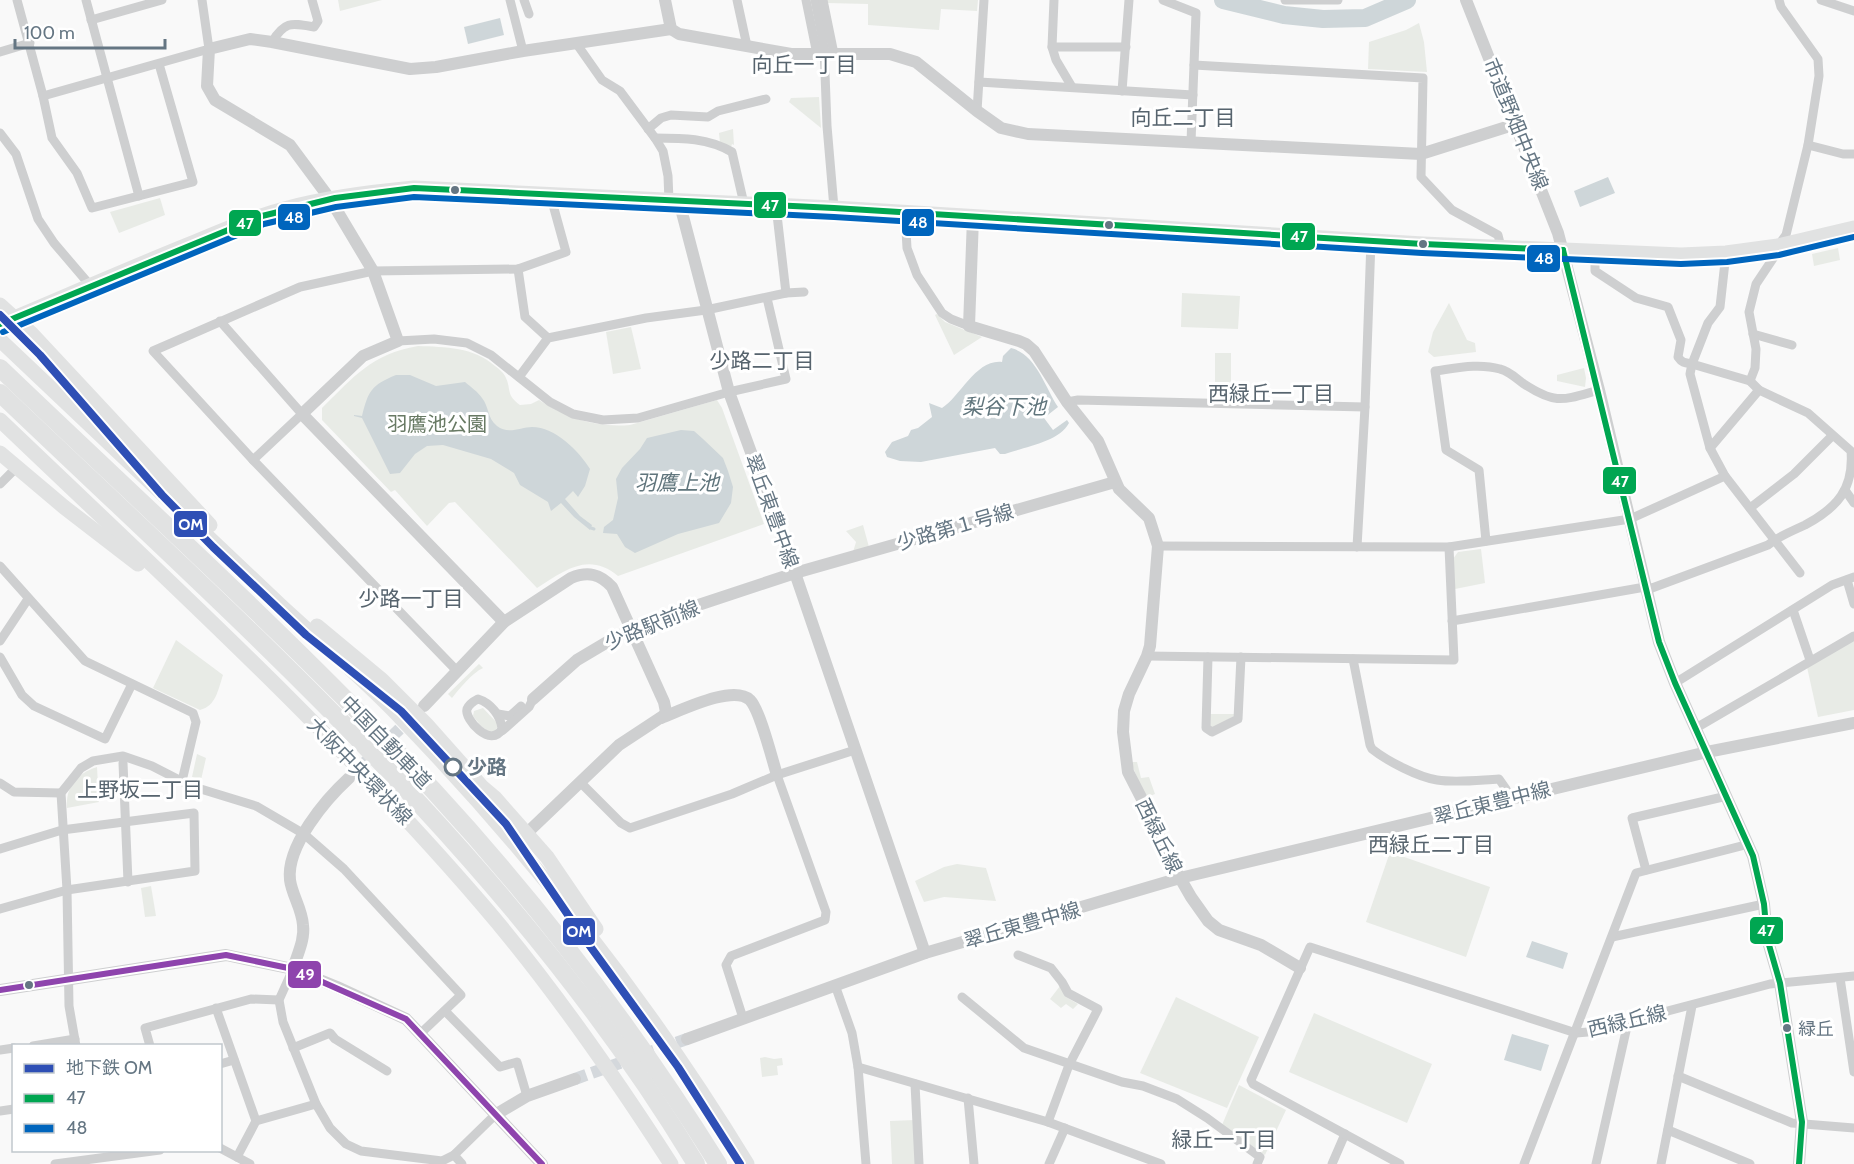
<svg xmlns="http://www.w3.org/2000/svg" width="1854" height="1164" font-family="Cabin,'Noto Sans JP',sans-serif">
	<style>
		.green { fill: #e8ebe6 }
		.water { fill: #ced6d9 }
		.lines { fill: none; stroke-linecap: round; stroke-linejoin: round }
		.stream { stroke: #ced6d9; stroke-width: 3 }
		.river { stroke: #ced6d9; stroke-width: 18 }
		.tertiary-tunnel { stroke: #d4d8dc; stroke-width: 12; stroke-dasharray: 12 6; stroke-linecap: butt }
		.minor { stroke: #cecfd0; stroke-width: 9 }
		.tertiary { stroke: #cecfd0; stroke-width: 12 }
		.primary { stroke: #e1e2e2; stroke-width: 15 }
		.motorway { stroke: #e1e2e2; stroke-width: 18 }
		.bus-1-casing { stroke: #fff; stroke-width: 10 }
		.bus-2-casing { stroke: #fff; stroke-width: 10 }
		.bus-3-casing { stroke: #fff; stroke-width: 10 }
		.bus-1 { stroke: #00a651; stroke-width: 6 }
		.bus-2 { stroke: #0065bd; stroke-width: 6 }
		.bus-3 { stroke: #8e44ad; stroke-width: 6 }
		.metro-1-casing { stroke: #fff; stroke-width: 12 }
		.metro-1 { stroke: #2e4fb5; stroke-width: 8 }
		.bus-dot { fill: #657683; stroke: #fff; stroke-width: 2 }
		.stop-dot { fill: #fff; stroke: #657683; stroke-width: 3 }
		.labels { text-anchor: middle; stroke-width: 6; stroke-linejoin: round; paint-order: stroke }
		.bus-label { font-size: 18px; fill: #657683; stroke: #fff; text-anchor: start }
		.street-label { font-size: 20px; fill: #657683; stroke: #fff }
		.park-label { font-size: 20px; fill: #687a64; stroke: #fff }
		.stop-label { font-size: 20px; font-weight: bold; fill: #657683; stroke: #fff; text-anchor: start }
		.neighbourhood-label { font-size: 21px; fill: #57646e; stroke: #fff }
		.water-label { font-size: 21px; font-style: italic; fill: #60757c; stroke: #fff }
		.line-badge { stroke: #fff; stroke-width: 2 }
		.badge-label { font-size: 16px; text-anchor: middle; font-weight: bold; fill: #fff }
	</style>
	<rect width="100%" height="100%" fill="#f9f9f9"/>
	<g class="green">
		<polygon points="338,0 382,0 340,11"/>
		<polygon points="826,0 978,0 977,11 941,9 939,30 868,25 868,4 827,3"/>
		<polygon points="1419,23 1424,42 1427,72 1368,69 1369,42 1406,30"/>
		<polygon points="819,97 821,128 789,102 791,98"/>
		<polygon points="733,129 734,145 732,144 731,147 720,143 719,133"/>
		<polygon points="160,198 165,215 119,233 110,212"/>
		<polygon points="1838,248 1840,260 1814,266 1812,254"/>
		<polygon points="1182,293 1240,296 1238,329 1181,327"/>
		<polygon points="1449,303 1467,340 1475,343 1476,352 1434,357 1428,352 1433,332"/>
		<polygon points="937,314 945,322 982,337 954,355 935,315"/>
		<polygon points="631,327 641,369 613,374 606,332"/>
		<path d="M418 346C445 347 474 347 495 366 499 369 503 372 505 376 512 389 505 394 520 405L531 404 539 400C566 418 597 428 630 425L717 400 722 408 764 524 618 576C588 551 564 571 537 588L455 502 449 503 427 526 395 490 391 492 322 420V408C354 377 371 354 418 346Z"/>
		<rect x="1215" y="353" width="16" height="39"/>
		<polygon points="1584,368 1586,378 1585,387 1557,381 1557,375"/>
		<polygon points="863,525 869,547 853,552 856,542 846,531"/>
		<polygon points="1481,549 1485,583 1455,589 1453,559 1458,552"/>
		<polygon points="1854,639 1854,710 1818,717 1807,667"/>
		<path d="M176 640 223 675C218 690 216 706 200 710L153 688Z"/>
		<path d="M479 664 483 668C472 673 460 688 452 698L448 694Z"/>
		<path d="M483 708 499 725 495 731C485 734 479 723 473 716L474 711Z"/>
		<polygon points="1210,714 1234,714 1234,716 1213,728 1209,727"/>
		<polygon points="197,754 206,758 201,780 192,777"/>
		<polygon points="1131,762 1137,762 1141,778 1149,777 1155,794 1145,798"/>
		<path d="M97 767 99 802 67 808C65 788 77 773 97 767Z"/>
		<polygon points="1390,852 1490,887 1466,957 1366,922"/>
		<polygon points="957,864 986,868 996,901 944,897 924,902 915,881 944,867"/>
		<polygon points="151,886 156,916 145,917 141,888"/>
		<polygon points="1060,986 1066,997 1078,1004 1073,1009 1066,1004 1061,1008 1050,999"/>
		<polygon points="1176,997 1259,1037 1227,1108 1140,1073"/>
		<polygon points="1314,1013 1432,1064 1407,1123 1289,1072"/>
		<polygon points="765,1057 774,1059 782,1058 783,1065 777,1066 778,1075 762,1077 760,1058"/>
		<polygon points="1239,1085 1286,1110 1265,1155 1222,1125"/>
		<polygon points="915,1120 916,1164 892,1164 890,1121"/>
	</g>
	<g class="water">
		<polygon points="500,18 504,35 468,44 464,27"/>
		<polygon points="1608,177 1615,193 1580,207 1574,191"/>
		<path d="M1011 348C1036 354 1045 387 1058 407L1044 418 1053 430 1067 420 1069 423C1059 442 1024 447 1005 454H1000L995 448 921 462 900 461 887 457 885 452 892 442 908 436 911 430 918 428 932 417 929 403 942 408C961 396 976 359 1002 362L1003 356Z"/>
		<path d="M396 375H410L436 386 465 382C471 387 478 392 482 398 489 406 487 418 497 426 508 435 521 427 532 427 555 427 579 451 590 469L585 486 578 497 573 491 565 499 580 516 592 525 590 530 574 517 561 503 551 511 548 502 520 485 514 473 491 459 443 445 427 446 415 454 400 473 390 474 362 418 354 416V415L362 416C368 392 371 385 396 375Z"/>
		<polygon points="681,430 694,431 703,439 723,458 728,471 733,487 731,503 719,523 678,534 635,553 625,547 617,534 603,533 604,527 613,520 618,498 616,479 622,468 640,449 647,438"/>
		<polygon points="1532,941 1568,953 1563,969 1526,957"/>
		<polygon points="1512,1034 1549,1045 1541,1071 1504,1060"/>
	</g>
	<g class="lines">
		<polyline class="stream" points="591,528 594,529"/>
		<polyline class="river" points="1223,0 1284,15 1323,19 1365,18 1407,0"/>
		<g class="tertiary-tunnel">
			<polyline points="352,775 411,718"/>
			<polyline points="575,1079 687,1039"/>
		</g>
		<g class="minor">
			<polyline points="17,0 43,96 52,138 77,173 92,208 193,182 159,64"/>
			<polyline points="86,0 139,196"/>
			<polyline points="510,0 523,51"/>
			<polyline points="524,0 529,14"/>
			<polyline points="737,0 747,46"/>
			<polyline points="806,0 817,54"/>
			<polyline points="815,0 824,47 827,126 834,208"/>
			<polyline points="823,0 834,54"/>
			<polyline points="1054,0 1052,47 1056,60 1072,87"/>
			<polyline points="1163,0 1196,13 1191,142"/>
			<polyline points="1285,0 1338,0"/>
			<polyline points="1821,0 1854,11"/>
			<polyline points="91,20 162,0"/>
			<path d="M272 42C285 21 291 23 314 27L318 21 312 0"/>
			<polyline points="576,43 602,80 620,91 655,138 663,151 668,176 669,201"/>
			<polyline points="1052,47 1126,47"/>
			<polyline points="0,52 30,43"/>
			<polyline points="1194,65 1423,78 1421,177 1452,210 1498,235 1501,247"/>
			<polyline points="979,82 1193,95"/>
			<polyline points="1122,91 1129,0"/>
			<polyline points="43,96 209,49 202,0"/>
			<polyline points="977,111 984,0"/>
			<polyline points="648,129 661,118 671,115 708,117 718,111 766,99"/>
			<polyline points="0,133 16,154 38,219 54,243 89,284"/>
			<path d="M655 138C683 138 708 138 732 152L744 204"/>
			<polyline points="1808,145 1843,154 1854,154"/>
			<polyline points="776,206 786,293"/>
			<polyline points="905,213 907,248 917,275 942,313 951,319 969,326"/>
			<polyline points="1726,253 1720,307 1708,323 1692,364 1690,374 1710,448 1725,476 1800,573"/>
			<polyline points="518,269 525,317 548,338"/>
			<polyline points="220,321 302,414 253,460"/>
			<polyline points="1753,334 1792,345"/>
			<polyline points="398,341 434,339 467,343 491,355 550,402 573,414 603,420 638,418 729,392 786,379 767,298"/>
			<polyline points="519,377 548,338 646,318 706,310 786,293 804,292"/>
			<polyline points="1750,381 1755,368 1756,349 1749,312 1756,284 1774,257 1778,246 1786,235 1808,145 1819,76 1818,59 1781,7 1779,0"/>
			<polyline points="1067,402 1078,400 1365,407"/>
			<polyline points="1710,448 1759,390"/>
			<polyline points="0,484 16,468"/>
			<polyline points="1845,490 1854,503"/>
			<polyline points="1750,508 1794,474 1832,436"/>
			<path d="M1486 541 1479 470 1446 450 1435 371C1457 368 1479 363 1500 369 1509 371 1517 379 1524 384 1556 405 1563 400 1599 390"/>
			<polyline points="1158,546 1449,547 1630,519 1725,476"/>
			<polyline points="1357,547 1365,407 1371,241"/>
			<polyline points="0,566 85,661 193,713 196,722 182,781"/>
			<polyline points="1847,580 1854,604"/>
			<polyline points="1793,610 1810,660"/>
			<path d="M1452 621 1645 587 1652 588 1768 545C1779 536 1792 531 1805 525 1837 508 1854 489 1851 451L1808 413 1759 390 1750 381 1692 364C1685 363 1682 363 1678 357L1681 340 1668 307 1636 298 1595 271V262L1590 251"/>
			<polyline points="0,641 28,599"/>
			<polyline points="1147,656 1454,660 1449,547"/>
			<polyline points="0,657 22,695 34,706 105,739 132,684"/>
			<polyline points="1208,657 1206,728 1212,732 1238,719 1241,657"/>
			<path d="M1353 659 1370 745 1372 749C1387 761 1418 777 1437 780 1457 783 1479 780 1499 779L1506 789 1510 798"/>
			<polyline points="458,672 253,460 153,351 300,287 373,271 518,269 566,252 550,194"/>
			<polyline points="1675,683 1832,585 1854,577"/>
			<path d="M478 699C491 703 501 716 502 729 491 749 464 719 467 709 469 704 474 701 478 699Z"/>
			<polyline points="498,714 510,716 521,706"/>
			<polyline points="1696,728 1854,636"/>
			<polyline points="502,731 529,707 533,699"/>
			<polyline points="123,763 128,882"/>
			<polyline points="580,782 621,823 630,828 732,794 777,775 855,750"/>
			<polyline points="0,783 14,792 61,793"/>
			<polyline points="0,849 62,830 194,813 195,871 67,890 0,909"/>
			<polyline points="1646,870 1632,818 1727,796"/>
			<polyline points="1612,937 1764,904"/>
			<polyline points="1018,955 1051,968 1062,982 1068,993 1098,1009 1069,1065 1048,1122"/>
			<polyline points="293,969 279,1000 283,1022 316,1104 330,1128 346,1144 361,1151 442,1161 454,1155 495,1115"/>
			<polyline points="1840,978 1854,1072"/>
			<polyline points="835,985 852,1033 858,1067 866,1164"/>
			<polyline points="962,997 1024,1048 1122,1082 1143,1086 1177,1099 1207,1118 1260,1157 1257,1164"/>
			<polyline points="216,1008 256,1121"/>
			<polyline points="445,1011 500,1067 517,1062 527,1096"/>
			<polyline points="743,1018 726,965 731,956 825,920 826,912 777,775"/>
			<polyline points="33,1046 75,1039"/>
			<polyline points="76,1046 69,1006 67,890 61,793 81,768 93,761 123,756 152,766 191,786 256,806 304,834 344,869 461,995 420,1034"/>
			<polyline points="150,1046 145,1028 251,999 279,1000"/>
			<polyline points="293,1048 330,1033 335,1039 387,1071"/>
			<polyline points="0,1050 14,1048"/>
			<polyline points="220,1064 234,1060"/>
			<polyline points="858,1067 1048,1122 1161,1164"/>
			<polyline points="1678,1076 1792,1123 1854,1128"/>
			<polyline points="915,1084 919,1164"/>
			<polyline points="968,1098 974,1164"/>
			<polyline points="0,1111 14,1109"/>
			<polyline points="1668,1130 1750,1164"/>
			<polyline points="220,1148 250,1164"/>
			<polyline points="454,1155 462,1164"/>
			<polyline points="237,1157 256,1121 316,1104"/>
			<polyline points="55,1164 160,1150"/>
			<polyline points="1049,1164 1065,1128"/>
			<polyline points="1332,1164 1345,1134"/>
			<polyline points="1400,1164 1253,1084 1251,1080 1310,947 1576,1033 1588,1032 1770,984 1854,976"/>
			<polyline points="1524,1164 1636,873 1749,844"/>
			<polyline points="1596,1164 1628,1022"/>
			<polyline points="1661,1164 1692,1006"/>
		</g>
		<g class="tertiary">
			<polyline points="665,0 671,29 679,34 791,54 890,54 916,62 977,111 1001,128 1028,134 1421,154 1516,124"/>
			<polyline points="1466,0 1558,233 1599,390 1659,642 1675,683 1753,856 1764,904 1767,938 1780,983 1802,1122 1799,1164"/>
			<polyline points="679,201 729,392 795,573 925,953"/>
			<polyline points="973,218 969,326 1019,341 1026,344 1034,351 1067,402 1098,441 1119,489 1149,518 1158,546 1150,646 1147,656 1129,694 1124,711 1123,732 1128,772 1148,811 1168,857 1191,897 1208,921 1219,930 1261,945 1300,968"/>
			<polyline points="504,622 302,414 363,356 398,341 373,271 330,199 290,145 215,100 207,86 209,49 250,39 272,42 410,69 436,67 523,51 671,29"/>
			<polyline points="533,699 577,660 614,638 644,623 795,573 1115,482"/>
			<path d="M424 706 504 622 571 578C588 571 600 574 612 587L664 702 666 712 663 716 619 745 527 833"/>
			<path d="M661 718C680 711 733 684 750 700 760 710 772 759 777 775"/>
			<path d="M293 969C297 955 305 940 303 925 302 909 292 895 290 880 286 846 326 799 349 778"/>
			<polyline points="0,990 226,955 293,969 337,987 406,1019 542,1164"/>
			<polyline points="687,1039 925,953 1180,878 1707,752 1854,723"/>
			<polyline points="495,1115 527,1096 575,1079"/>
		</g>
		<g class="primary">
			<polyline points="0,305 32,334 210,525"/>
			<path d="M0 324C62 298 123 271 185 246 219 232 252 217 288 208 329 197 371 192 414 188L834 208 1423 244 1681 255 1726 253 1778 246 1854 228"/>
			<path d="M0 340C93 429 188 517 281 606 321 643 363 678 400 717 531 853 649 1003 747 1164"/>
			<path d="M0 420C164 577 333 731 481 903 551 984 613 1074 671 1164"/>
			<polyline points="0,453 64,507 138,564"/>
			<polyline points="317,626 382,680 426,724 482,787 495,798 547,857 596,929"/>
		</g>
		<g class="motorway">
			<path d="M0 368C145 507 296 643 433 790 540 906 635 1031 718 1164"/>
			<path d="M0 393C250 632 516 864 696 1164"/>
		</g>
		<g class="bus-1-casing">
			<g id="bus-1">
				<polyline points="1563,250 1659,642 1675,683 1753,856 1764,904 1767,938 1780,983 1802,1122 1799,1164"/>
				<polyline points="0,324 262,216 335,198 414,188 834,208 1423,244 1563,250"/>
			</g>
		</g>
		<g class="bus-2-casing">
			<polyline id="bus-2" points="3,332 264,224 336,207 414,197 834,217 1422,253 1681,264 1727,262 1779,255 1854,237"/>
		</g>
		<g class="bus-3-casing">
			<polyline id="bus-3" points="0,990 226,955 293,969 406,1019 542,1164"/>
		</g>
		<use href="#bus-1" class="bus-1"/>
		<use href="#bus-2" class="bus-2"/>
		<use href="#bus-3" class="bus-3"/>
		<g class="metro-1-casing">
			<polyline id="metro-1" points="0,315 40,355 162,495 213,547 306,635 401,711 506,824 579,931 678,1067 740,1164"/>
		</g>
		<use href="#metro-1" class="metro-1"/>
	</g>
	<g class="bus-dot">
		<circle cx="455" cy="190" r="5"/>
		<circle cx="1109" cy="225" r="5"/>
		<circle cx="1423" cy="244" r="5"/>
		<circle cx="29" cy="985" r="5"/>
		<circle cx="1787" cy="1028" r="5"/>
	</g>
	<circle class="stop-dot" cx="453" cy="767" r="8"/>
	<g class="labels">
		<g class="bus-label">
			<text x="1798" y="1035">緑丘</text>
		</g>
		<g class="street-label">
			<text transform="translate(1516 124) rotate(68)" y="7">市道野畑中央線</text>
			<text transform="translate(772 511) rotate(70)" y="7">翠丘東豊中線</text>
			<text transform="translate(955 527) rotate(-16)" y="7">少路第１号線</text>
			<text transform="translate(652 625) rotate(-22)" y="7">少路駅前線</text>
			<text transform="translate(386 742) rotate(46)" y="7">中国自動車道</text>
			<text transform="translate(360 771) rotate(46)" y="7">大阪中央環状線</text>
			<text transform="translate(1492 803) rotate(-14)" y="7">翠丘東豊中線</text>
			<text transform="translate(1159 836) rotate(64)" y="7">西緑丘線</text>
			<text transform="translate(1022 925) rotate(-16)" y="7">翠丘東豊中線</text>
			<text transform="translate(1627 1021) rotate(-13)" y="7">西緑丘線</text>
		</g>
		<g class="park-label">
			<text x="437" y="431">羽鷹池公園</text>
		</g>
		<g class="stop-label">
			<text x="467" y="774">少路</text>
		</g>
		<g class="neighbourhood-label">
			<text x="804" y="72">向丘一丁目</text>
			<text x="1183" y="125">向丘二丁目</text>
			<text x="762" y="368">少路二丁目</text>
			<text x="1271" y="401">西緑丘一丁目</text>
			<text x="411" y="606">少路一丁目</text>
			<text x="140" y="797">上野坂二丁目</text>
			<text x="1431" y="852">西緑丘二丁目</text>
			<text x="1224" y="1147">緑丘一丁目</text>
		</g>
		<g class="water-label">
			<text x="1004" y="414">梨谷下池</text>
			<text x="677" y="490">羽鷹上池</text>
		</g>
	</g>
	<g class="line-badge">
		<rect x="753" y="191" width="34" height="28" rx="6" fill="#00a651"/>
		<rect x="277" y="203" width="34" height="28" rx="6" fill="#0065bd"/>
		<rect x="901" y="208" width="34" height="29" rx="6" fill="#0065bd"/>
		<rect x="228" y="209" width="34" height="28" rx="6" fill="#00a651"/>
		<rect x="1281" y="222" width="35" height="29" rx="6" fill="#00a651"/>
		<rect x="1526" y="244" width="35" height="29" rx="6" fill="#0065bd"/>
		<rect x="1602" y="466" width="35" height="29" rx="6" fill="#00a651"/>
		<rect x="173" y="510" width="35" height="28" rx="6" fill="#2e4fb5"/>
		<rect x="1749" y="916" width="35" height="29" rx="6" fill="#00a651"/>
		<rect x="562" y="917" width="34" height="29" rx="6" fill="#2e4fb5"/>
		<rect x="287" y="960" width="35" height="29" rx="6" fill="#8e44ad"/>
	</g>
	<g class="badge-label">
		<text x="770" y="211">47</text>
		<text x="294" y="223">48</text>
		<text x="918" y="228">48</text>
		<text x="245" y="229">47</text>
		<text x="1299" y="242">47</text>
		<text x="1544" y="264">48</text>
		<text x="1620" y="487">47</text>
		<text x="191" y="530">OM</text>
		<text x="1766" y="936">47</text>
		<text x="579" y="937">OM</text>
		<text x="305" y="980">49</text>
	</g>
	<rect x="12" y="1044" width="210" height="108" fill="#ffffff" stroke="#c1c8cd" stroke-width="1.5"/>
	<rect x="24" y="1064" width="30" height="9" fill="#2e4fb5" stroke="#c1c8cd" stroke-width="1.5"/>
	<text x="66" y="1074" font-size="18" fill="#657683">地下鉄 OM</text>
	<rect x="24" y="1094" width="30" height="9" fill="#00a651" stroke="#c1c8cd" stroke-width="1.5"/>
	<text x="66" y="1104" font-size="18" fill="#657683">47</text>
	<rect x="24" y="1124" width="30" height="9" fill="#0065bd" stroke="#c1c8cd" stroke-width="1.5"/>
	<text x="66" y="1134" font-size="18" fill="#657683">48</text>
	<path d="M15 39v9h150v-9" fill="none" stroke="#657683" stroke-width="3"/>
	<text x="24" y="39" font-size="18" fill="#657683" stroke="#ffffff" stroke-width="4.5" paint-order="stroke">100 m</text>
</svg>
